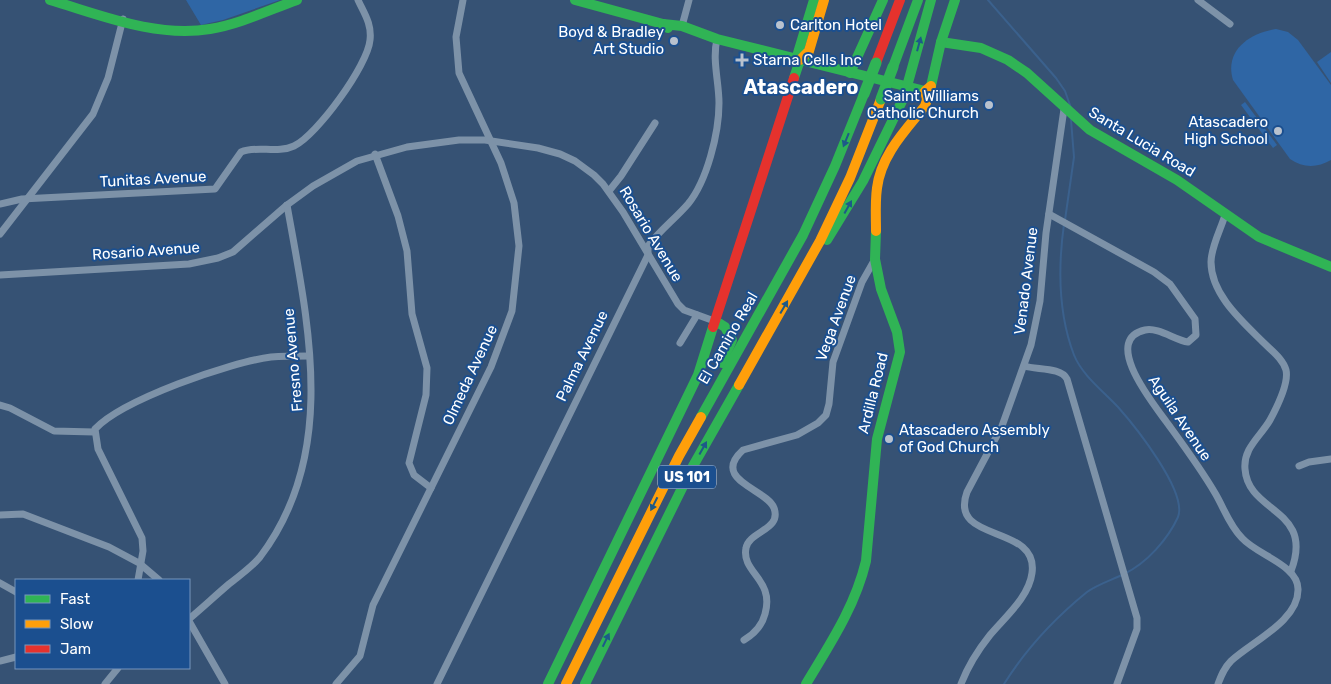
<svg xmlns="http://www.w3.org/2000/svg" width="1331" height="684" font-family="Rubik,sans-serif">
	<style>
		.green { fill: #2f66a5 }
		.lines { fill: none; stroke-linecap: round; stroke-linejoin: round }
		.stream { stroke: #3b618d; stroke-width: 2 }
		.street { stroke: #7d92a8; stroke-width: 7 }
		.fast { stroke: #30b455; stroke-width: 10 }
		.slow { stroke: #ff9f0a; stroke-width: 10 }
		.jam { stroke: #e5322d; stroke-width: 10 }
		.fast-bridge { stroke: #30b455; stroke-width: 11 }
		.oneway { fill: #1d5989 }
		.poi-dot { fill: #b9c2ce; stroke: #1b4f8f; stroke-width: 2 }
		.labels { text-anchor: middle; stroke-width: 4; stroke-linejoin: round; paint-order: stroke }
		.shield { fill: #1b4f8f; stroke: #bbcadd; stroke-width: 1 }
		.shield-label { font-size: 14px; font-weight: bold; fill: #fff }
		.poi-label { font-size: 15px; fill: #fff; stroke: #1b4f8f; text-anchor: start }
		.street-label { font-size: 15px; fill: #fff; stroke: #1b4f8f }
		.district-label { font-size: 20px; font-weight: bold; fill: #fff; stroke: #1b4f8f }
	</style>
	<rect width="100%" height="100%" fill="#365274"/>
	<g class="green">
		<polygon points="186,0 280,0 223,20 201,25"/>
		<path d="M1276 29 1288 32 1298 40 1331 85V160C1317 168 1303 168 1290 159L1233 80C1224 50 1250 33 1276 29Z"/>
		<polygon points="1331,52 1331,83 1317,62"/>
		<polygon points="1245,102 1277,145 1273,148 1241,105"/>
	</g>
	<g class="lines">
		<g class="stream">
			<polyline points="988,0 1056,78 1065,91 1071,108"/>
			<polyline points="1065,220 1074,157 1071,120"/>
			<path d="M1004 684C1026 649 1055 618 1087 592 1098 584 1112 580 1124 574 1147 563 1168 539 1178 517 1188 492 1134 425 1118 407 1103 391 1082 375 1074 355 1058 313 1058 267 1064 224"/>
		</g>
		<g class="street">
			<polyline points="1198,0 1230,24"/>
			<polyline points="682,26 689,0"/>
			<polyline points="375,154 398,216 407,251 412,314 427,368 426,395 409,463 414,475 431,488"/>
			<polyline points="609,191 621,176 655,123"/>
			<path d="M0 204 22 199 215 189 241 152C257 145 277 154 294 146 317 135 368 65 370 40 372 24 364 13 358 0"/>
			<path d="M1049 214 1154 272 1170 284 1195 319 1196 335 1188 342C1175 340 1158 327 1145 330 1100 340 1156 407 1168 424 1184 446 1201 469 1215 493 1224 508 1229 525 1242 538 1257 555 1298 565 1298 589 1299 621 1251 642 1231 661 1224 668 1221 676 1218 684"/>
			<path d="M1225 215C1221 229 1211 247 1211 262 1211 295 1243 322 1264 343 1272 351 1283 359 1286 370 1289 383 1277 407 1270 420 1261 436 1243 448 1245 469 1248 514 1315 508 1291 571"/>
			<polyline points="0,234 93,114 108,78 123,19"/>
			<polyline points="0,275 189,264 218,258 233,252 287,205 313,186 357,161 407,147 459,140 485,140 538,148 560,154 575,161 594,175 603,184 623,212 678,304 684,310 717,322"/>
			<polyline points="680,343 697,315"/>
			<path d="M1024 366C1037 370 1061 367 1067 379L1137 618V629L1117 684"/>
			<polyline points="0,405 10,408 54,431 94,432"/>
			<polyline points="1299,466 1309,462 1331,459"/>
			<polyline points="0,515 23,514 109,547 139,563 159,580"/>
			<path d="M138 580 143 551 142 538 98 449 95 429C122 400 230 362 271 357 284 356 297 356 309 356"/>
			<polyline points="0,583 16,592"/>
			<path d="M189 619C202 608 215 596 229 584 240 575 251 568 260 557 339 453 308 323 287 205"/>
			<polyline points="189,621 225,684"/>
			<path d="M744 640C754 634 762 626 765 614 775 579 741 573 746 548 749 531 782 530 774 508 767 489 710 480 743 450L797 435 818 423 826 415 829 404 833 362 862 282 875 259"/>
			<polyline points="0,661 16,657"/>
			<polyline points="105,684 118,668"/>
			<polyline points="336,684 360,656 373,605 491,367 512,311 519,246 514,203 501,163 459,73 456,37 463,0"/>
			<path d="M437 684 648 255V246C660 230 675 219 688 204 707 181 719 133 719 103 719 82 712 60 717 39"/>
			<path d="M961 684C968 666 978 650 990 635 1005 617 1029 597 1032 573 1039 523 948 544 967 492L1002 426 1031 345 1040 301 1046 233 1064 109"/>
		</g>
		<g class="fast">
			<path d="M50 0C101 15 156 38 210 29 240 24 269 10 297 0"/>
			<polyline points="575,0 663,24 668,28"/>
			<polyline points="663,24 682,26 717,39 925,91"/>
			<polyline points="941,42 981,48 1008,60 1027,73 1090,130 1177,180 1259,237 1331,267"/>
			<polyline points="893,67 918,0"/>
			<polyline points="850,73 883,0"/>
			<polyline points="794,78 800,60 798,53 814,0"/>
			<polyline points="931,86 941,42 955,0"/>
			<polyline points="827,240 863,181 904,97 931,0"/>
			<polyline points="717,322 725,327 732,340 722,363"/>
			<polyline points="701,417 803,235 835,166 864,94"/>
			<polyline points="548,684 698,375 713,327"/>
			<polyline points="585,684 693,466 739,385"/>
			<path d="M806 684C830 644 855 607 866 561L877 439 900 352 897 332 881 289 875 259 876 231"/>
		</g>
		<g class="slow">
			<polyline points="800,60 809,51 824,0"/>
			<path d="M876 231C876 217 875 202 877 188 881 155 905 131 925 106L927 99 925 91 931 86"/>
			<polyline points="739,385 820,241 850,178 881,99"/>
			<polyline points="566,684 679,456 701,417"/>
		</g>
		<g class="jam">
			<polyline points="876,63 900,0"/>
			<polyline points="713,327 794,78"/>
		</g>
		<g class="fast-bridge">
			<polyline points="864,94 876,63"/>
			<polyline points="881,99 893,67"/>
		</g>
	</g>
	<defs><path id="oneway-solid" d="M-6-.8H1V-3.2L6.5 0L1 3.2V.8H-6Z" transform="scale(1.25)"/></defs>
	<g class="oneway">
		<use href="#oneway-solid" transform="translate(919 44) rotate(-75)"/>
		<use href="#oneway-solid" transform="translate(846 140) rotate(112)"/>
		<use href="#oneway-solid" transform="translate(848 207) rotate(-61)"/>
		<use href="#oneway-solid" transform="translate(784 307) rotate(-60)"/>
		<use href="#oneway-solid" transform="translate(703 448) rotate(-61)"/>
		<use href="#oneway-solid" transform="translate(654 504) rotate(117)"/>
		<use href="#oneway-solid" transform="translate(606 640) rotate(-64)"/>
	</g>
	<g class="poi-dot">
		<circle cx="780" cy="25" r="5"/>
		<circle cx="674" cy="41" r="5"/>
		<path d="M739.5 52.5h5v5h5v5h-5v5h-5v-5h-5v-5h5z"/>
		<circle cx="989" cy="105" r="5"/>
		<circle cx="1278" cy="131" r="5"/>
		<circle cx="889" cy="439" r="5"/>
	</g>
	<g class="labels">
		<rect class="shield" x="658" y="465.5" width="58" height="23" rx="4"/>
		<g class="shield-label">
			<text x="687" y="482">US 101</text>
		</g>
		<g class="poi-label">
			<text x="790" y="30">Carlton Hotel</text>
			<text x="664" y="37" text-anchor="end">Boyd &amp; Bradley<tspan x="664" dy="17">Art Studio</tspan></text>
			<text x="753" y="65">Starna Cells Inc</text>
			<text x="979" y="101" text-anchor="end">Saint Williams<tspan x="979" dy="17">Catholic Church</tspan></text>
			<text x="1268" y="127" text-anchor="end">Atascadero<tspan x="1268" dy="17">High School</tspan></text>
			<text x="899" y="435">Atascadero Assembly<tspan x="899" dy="17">of God Church</tspan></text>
		</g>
		<g class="street-label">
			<text transform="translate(1142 142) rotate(31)" y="5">Santa Lucia Road</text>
			<text transform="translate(153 179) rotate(-3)" y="5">Tunitas Avenue</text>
			<text transform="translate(651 234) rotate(59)" y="5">Rosario Avenue</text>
			<text transform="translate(146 251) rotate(-4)" y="5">Rosario Avenue</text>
			<text transform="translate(1026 281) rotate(-83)" y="5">Venado Avenue</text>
			<text transform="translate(836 318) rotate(-70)" y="5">Vega Avenue</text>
			<text transform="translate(728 338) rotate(-60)" y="5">El Camino Real</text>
			<text transform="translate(582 356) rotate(-64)" y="5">Palma Avenue</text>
			<text transform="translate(293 360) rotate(-95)" y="5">Fresno Avenue</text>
			<text transform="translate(470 375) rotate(-65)" y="5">Olmeda Avenue</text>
			<text transform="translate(873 393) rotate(-76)" y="5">Ardilla Road</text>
			<text transform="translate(1180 418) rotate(56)" y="5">Aguila Avenue</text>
		</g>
		<g class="district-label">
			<text x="801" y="94">Atascadero</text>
		</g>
	</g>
	<rect x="15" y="579" width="175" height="90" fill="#1b4f8f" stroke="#7695bc"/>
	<rect x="25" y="595" width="25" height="8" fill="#30b455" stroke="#7695bc"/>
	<text x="60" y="604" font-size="15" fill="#ffffff">Fast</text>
	<rect x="25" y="620" width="25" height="8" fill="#ff9f0a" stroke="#7695bc"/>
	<text x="60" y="629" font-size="15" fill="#ffffff">Slow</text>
	<rect x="25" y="645" width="25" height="8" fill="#e5322d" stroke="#7695bc"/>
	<text x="60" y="654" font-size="15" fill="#ffffff">Jam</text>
</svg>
